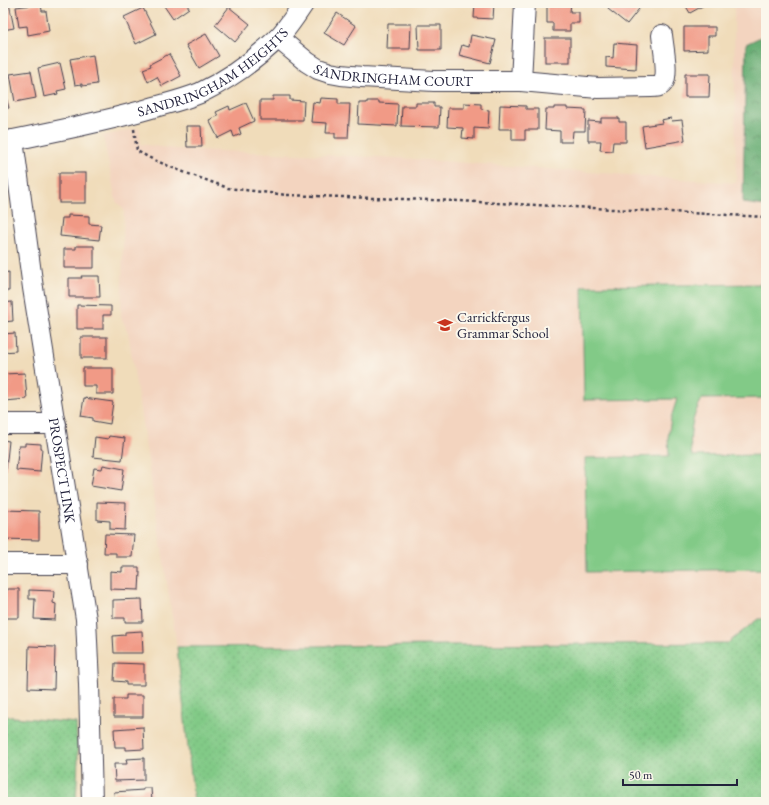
<svg xmlns="http://www.w3.org/2000/svg" width="769" height="805" font-family="'EB Garamond',serif">
	<style>
		.built { fill: #f3d4bf }
		.grass { fill: url(#grass-dots); stroke: #527661 }
		.forest { fill: url(#forest-crowns); stroke: #466858 }
		.garden { fill: #82ca87; stroke: #527661 }
		.building { fill: #f19a86 }
		.lines { fill: none; stroke-linecap: round; stroke-linejoin: round }
		.minor-casing { stroke: #413e4e; stroke-width: 22 }
		.path { stroke: #413e4e; stroke-width: 2.5; stroke-dasharray: 3 3; stroke-linecap: butt }
		.minor { stroke: #fff; stroke-width: 20 }
		.labels { text-anchor: middle; stroke-width: 4; stroke-linejoin: round; paint-order: stroke }
		.street-label { font-size: 14px; fill: #22223b; stroke: #fbf7ec }
		.poi-label { font-size: 14px; fill: #22223b; stroke: #fbf7ec; text-anchor: start }
	</style>
	<defs>
		<pattern id="grass-dots" width="8" height="8" patternUnits="userSpaceOnUse"><rect width="8" height="8" fill="#82ca87"/><path d="M2 2h.1M6 6h.1" fill="none" stroke="#70ad75" stroke-width="1.8" stroke-linecap="round"/></pattern>
		<pattern id="forest-crowns" width="20" height="18" patternUnits="userSpaceOnUse"><rect width="20" height="18" fill="#69ae74"/><path d="M2 6a3 3 0 1 1 6 0M12 15a3 3 0 1 1 6 0" fill="none" stroke="#568d60"/></pattern>
	</defs>
	<rect width="100%" height="100%" fill="#fbf7ec"/>
	<filter id="ink" filterUnits="userSpaceOnUse"><feTurbulence type="fractalNoise" baseFrequency=".025" numOctaves="2"/><feDisplacementMap in="SourceGraphic" scale="8" xChannelSelector="R" yChannelSelector="G"/><feConvolveMatrix kernelMatrix="1 2 1 2 8 2 1 2 1" color-interpolation-filters="sRGB"/></filter>
	<filter id="wash" filterUnits="userSpaceOnUse"><feTurbulence type="fractalNoise" baseFrequency=".012" numOctaves="4" result="noise"/><feDisplacementMap in="SourceGraphic" scale="16" xChannelSelector="R" yChannelSelector="G"/><feGaussianBlur stdDeviation="0.9" result="paint"/><feColorMatrix in="noise" values="0 0 0 0 0 0 0 0 0 0 0 0 0 0 0 0 0 1.4 0 .05"/><feComposite in="paint" operator="in"/></filter>
	<g filter="url(#wash)">
		<rect width="100%" height="100%" fill="#f0dcba"/>
		<polygon class="built" points="734,3 766,3 766,619 758,619 728,643 177,647 128,332 121,317 124,210 116,201 103,136 139,128 141,144 176,149 400,158 736,183"/>
		<g class="grass">
			<polygon points="758,619 766,619 766,802 194,802 177,647 728,643"/>
			<polygon points="3,716 76,723 78,759 76,802 3,802"/>
		</g>
		<polygon class="forest" points="765,35 766,35 766,206 743,203 746,44"/>
		<path class="garden" d="M766 284V398L702 399C692 416 688 436 692 456L766 455V569L587 572 585 458 669 456 668 438 671 418 677 399 584 400 582 286Z"/>
		<g id="blocks">
			<g class="building">
				<polygon points="9,3 14,28 3,30 3,5"/>
				<polygon points="162,3 186,3 189,8 173,19"/>
				<polygon points="475,3 494,3 493,19 474,18"/>
				<polygon points="547,3 571,3 570,12 579,12 579,23 570,23 570,31 553,31 553,23 547,23"/>
				<polygon points="612,3 639,3 642,5 627,24 608,9"/>
				<polygon points="684,3 708,3 690,13"/>
				<polygon points="41,4 42,11 46,11 49,31 28,35 27,26 19,27 16,7"/>
				<polygon points="229,7 250,24 235,42 215,25"/>
				<polygon points="143,8 156,34 136,44 124,17"/>
				<polygon points="337,13 356,26 344,45 324,33"/>
				<polygon points="388,24 411,24 410,49 387,49"/>
				<polygon points="418,25 441,25 441,50 419,50"/>
				<polygon points="684,27 715,27 715,36 708,36 708,50 684,51"/>
				<polygon points="206,34 219,56 199,68 186,45"/>
				<polygon points="471,35 496,40 490,63 459,55 462,45 469,47"/>
				<rect x="545" y="38" width="25" height="24"/>
				<polygon points="614,43 637,45 636,69 606,67 606,57 613,58"/>
				<polygon points="169,54 181,76 162,86 157,77 148,82 143,69 151,66 150,64"/>
				<polygon points="93,55 97,84 82,86 82,84 75,85 70,59"/>
				<polygon points="60,63 66,89 57,91 58,94 44,97 38,68"/>
				<polygon points="31,71 36,98 15,102 10,74"/>
				<polygon points="685,74 710,74 709,97 685,97"/>
				<polygon points="3,86 9,108 3,109"/>
				<polygon points="273,96 290,96 290,100 304,101 303,120 260,120 260,100 273,100"/>
				<polygon points="321,98 338,99 338,104 350,104 348,138 335,138 335,133 326,133 327,123 311,122 313,102 320,103"/>
				<polygon points="367,101 379,101 379,103 398,104 397,126 358,124 359,103 367,103"/>
				<polygon points="246,103 254,121 239,128 241,134 234,137 232,131 218,138 209,120 218,116 216,112 229,106 230,110"/>
				<polygon points="416,103 434,103 434,107 440,107 439,127 401,126 402,106 416,106"/>
				<polygon points="464,103 481,104 481,109 489,110 488,129 474,128 474,139 462,138 463,128 447,127 448,108 464,108"/>
				<polygon points="500,105 526,106 526,109 538,109 538,130 525,130 525,140 512,140 512,129 499,129"/>
				<polygon points="554,107 567,107 567,109 586,110 585,131 573,131 572,142 560,142 560,131 545,130 546,109 554,109"/>
				<polygon points="601,118 619,118 619,122 626,122 626,142 613,142 612,151 600,150 601,141 588,141 588,121 601,122"/>
				<polygon points="671,118 672,121 682,120 685,140 645,147 642,126 662,123 661,120"/>
				<polygon points="186,126 201,126 202,147 187,147"/>
				<rect x="59" y="173" width="27" height="30"/>
				<polygon points="68,215 89,216 89,224 101,225 99,240 60,236 62,218 68,218"/>
				<polygon points="76,246 94,246 94,268 64,268 64,249 76,249"/>
				<polygon points="9,272 9,291 3,291 3,273"/>
				<polygon points="81,276 99,276 100,297 69,297 69,278 82,278"/>
				<polygon points="12,302 13,321 3,322 3,303"/>
				<polygon points="77,305 111,306 111,315 103,315 103,329 77,329"/>
				<polygon points="15,333 16,351 3,352 3,334"/>
				<rect x="81" y="337" width="26" height="21"/>
				<polygon points="83,368 113,368 113,394 96,394 96,386 83,386"/>
				<polygon points="25,373 27,399 5,401 3,374"/>
				<polygon points="84,398 113,402 110,424 93,421 93,418 81,416"/>
				<polygon points="109,436 125,438 122,460 93,457 95,437 108,439"/>
				<polygon points="3,440 9,441 6,469 3,469"/>
				<polygon points="25,443 41,444 41,448 42,448 40,472 16,470 19,446 25,446"/>
				<polygon points="103,465 124,469 121,491 91,486 94,468 102,469"/>
				<polygon points="97,502 126,503 125,530 110,529 110,521 97,520"/>
				<polygon points="3,510 39,511 39,540 3,539"/>
				<polygon points="105,534 134,535 132,557 116,557 116,553 104,553"/>
				<polygon points="122,567 139,567 139,572 140,572 139,590 110,589 110,571 122,572"/>
				<polygon points="7,589 19,589 19,618 3,618 3,591 7,591"/>
				<polygon points="29,590 54,591 53,603 56,604 55,620 34,619 35,599 29,599"/>
				<polygon points="142,599 143,622 125,622 125,618 113,618 113,600"/>
				<polygon points="142,631 143,653 114,653 113,636 125,635 125,632"/>
				<polygon points="29,646 55,647 54,689 28,688"/>
				<polygon points="115,663 144,664 144,685 126,685 126,682 114,681"/>
				<polygon points="126,695 143,695 143,717 114,717 114,699 126,699"/>
				<polygon points="143,727 144,749 126,750 126,747 115,747 114,729"/>
				<polygon points="144,758 144,780 115,781 114,764 127,764 126,759"/>
				<polygon points="143,788 151,788 152,802 115,802 114,792 143,790"/>
			</g>
		</g>
	</g>
	<g filter="url(#ink)">
		<use href="#blocks" fill-opacity="0" stroke="#413e4e" stroke-width="1"/>
		<g class="lines">
			<g class="minor-casing">
				<g id="minor">
					<path id="s1" d="M278 38 307 62 318 69 330 73 341 75 362 77 434 81H521L598 88 651 87C656 87 660 87 663 83 669 74 663 46 662 35"/>
					<polyline points="521,81 525,3"/>
					<path id="s2" d="M13 140 33 288 86 619 89 684 92 802"/>
					<path id="s3" d="M3 142C51 132 100 123 148 109 165 104 183 100 200 93 227 80 255 60 277 39 287 29 296 15 304 3"/>
					<polyline points="3,424 56,424"/>
					<polyline points="3,564 78,564"/>
				</g>
			</g>
			<polyline class="path" points="134,129 137,151 152,159 178,170 228,188 287,195 459,201 766,217"/>
			<use href="#minor" class="minor"/>
		</g>
	</g>
	<defs>
		<g id="school-bare" transform="scale(1.2)"><path d="M0-5L7-2L0 1L-7-2ZM-4 1L0 2.5L4 1V4Q0 6-4 4Z" fill="#c8321e" stroke="#fbf7ec" stroke-width="2.5" paint-order="stroke"/></g>
	</defs>
	<g fill-rule="evenodd">
		<use href="#school-bare" x="445" y="325"/>
	</g>
	<g class="labels">
		<g class="street-label">
			<text dy="5" stroke="none"><textPath href="#s3" startOffset="224">SANDRINGHAM HEIGHTS</textPath></text>
			<text dy="5" stroke="none"><textPath href="#s1" startOffset="127">SANDRINGHAM COURT</textPath></text>
			<text dy="5" stroke="none"><textPath href="#s2" startOffset="334">PROSPECT LINK</textPath></text>
		</g>
		<g class="poi-label">
			<text x="457" y="322">Carrickfergus<tspan x="457" dy="16">Grammar School</tspan></text>
		</g>
	</g>
	<rect width="769" height="805" fill="none" stroke="#fbf7ec" stroke-width="16"/>
	<path d="M623 779v6h114v-6" fill="none" stroke="#22223b" stroke-width="2"/>
	<text x="629" y="779" font-size="12" fill="#22223b" stroke="#fbf7ec" stroke-width="3" paint-order="stroke">50 m</text>
</svg>
